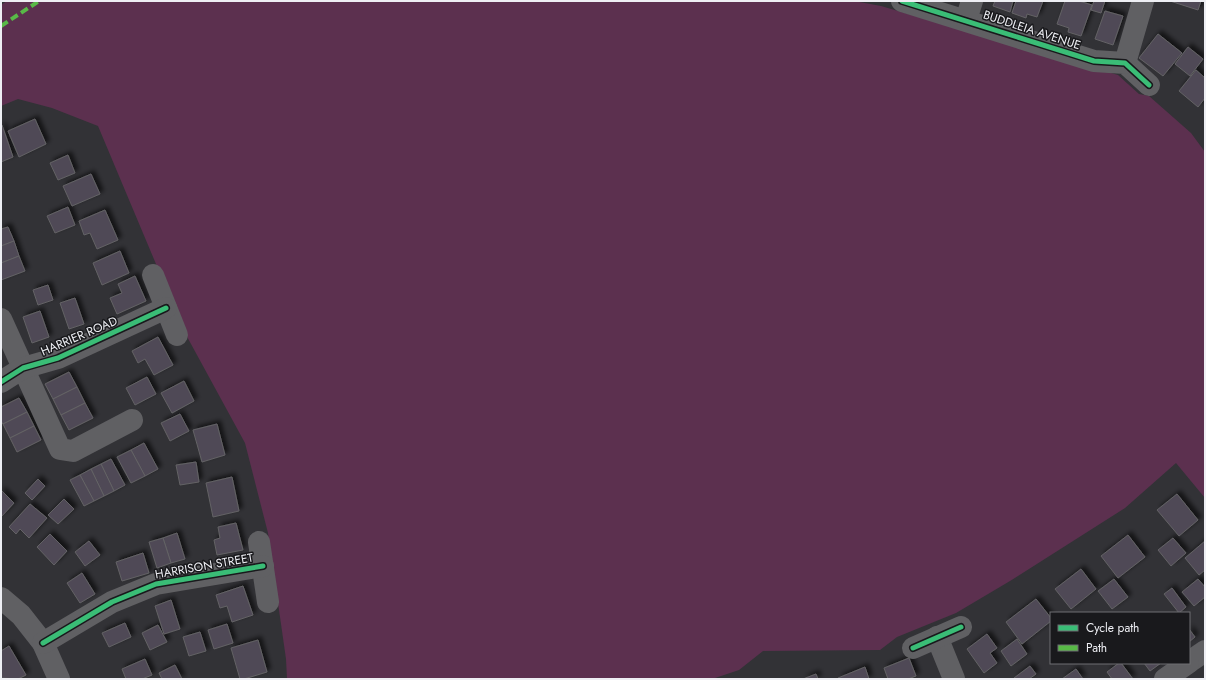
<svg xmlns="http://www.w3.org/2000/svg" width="1206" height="680" font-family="Jost,sans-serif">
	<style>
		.green { fill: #5c304f }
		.building { fill: #4f4a56; stroke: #636265; filter: url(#shadow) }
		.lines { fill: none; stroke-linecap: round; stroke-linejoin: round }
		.minor { stroke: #606063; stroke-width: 22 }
		.quiet { stroke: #58b947; stroke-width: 4; stroke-dasharray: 8 4; stroke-linecap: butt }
		.cycleway-casing { stroke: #19191c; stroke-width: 8 }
		.cycleway { stroke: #3abd76; stroke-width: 5 }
		.labels { text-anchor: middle; stroke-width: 3; stroke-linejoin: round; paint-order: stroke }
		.street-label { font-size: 12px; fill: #eeeff4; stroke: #19191c }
	</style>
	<defs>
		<filter id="shadow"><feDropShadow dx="3.5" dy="-3.5" stdDeviation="2" flood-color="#0009"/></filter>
	</defs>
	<rect width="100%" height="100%" fill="#323236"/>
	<polygon class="green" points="7,1 854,1 881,6 1118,75 1139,94 1149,96 1191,133 1205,152 1205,498 1176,463 1125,508 1010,581 956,613 897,637 880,650 763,651 739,670 712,679 287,679 286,659 268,533 245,443 185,333 98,126 52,108 18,99 1,106 1,5"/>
	<g class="building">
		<polygon points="995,1 1013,1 1010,12 993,6"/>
		<polygon points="1016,1 1043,1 1037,17 1027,14 1026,18 1012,13"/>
		<polygon points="1065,1 1079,1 1092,5 1081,36 1068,32 1069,28 1057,24"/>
		<polygon points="1094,1 1105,1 1101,13 1091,10"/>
		<polygon points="1170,1 1201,1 1198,10"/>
		<polygon points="1105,11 1123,16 1113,45 1095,39"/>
		<polygon points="1158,34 1182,53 1163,76 1139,58"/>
		<polygon points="1188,47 1203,59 1190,76 1175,64"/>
		<polygon points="1196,70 1205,78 1205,98 1198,107 1179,91"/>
		<polygon points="35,119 46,144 19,157 8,131"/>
		<polygon points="2,125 13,157 1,162 1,126"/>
		<polygon points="68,155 75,173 58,180 50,163"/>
		<polygon points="91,174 100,194 72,206 63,186"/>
		<polygon points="68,207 75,225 55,233 47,216"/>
		<polygon points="105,210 118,240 97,249 90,233 84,235 79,221"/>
		<polygon points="8,227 14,241 1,246 1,229"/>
		<polygon points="14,241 19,256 1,263 1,246"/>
		<polygon points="120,251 129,273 102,285 93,263"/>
		<polygon points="19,256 25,271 1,280 1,263"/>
		<polygon points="135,276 146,301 117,314 110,298 122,293 118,284"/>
		<polygon points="48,285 53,300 38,305 33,290"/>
		<polygon points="75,298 84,324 69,329 60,303"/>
		<polygon points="40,311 49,337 32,343 23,317"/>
		<polygon points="158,337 173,365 154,375 145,359 138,363 132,351"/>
		<polygon points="69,372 77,387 53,399 45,384"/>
		<polygon points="147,377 156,394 135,405 126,388"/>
		<polygon points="184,381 194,401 172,413 161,393"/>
		<polygon points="77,387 85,403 61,415 53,399"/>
		<polygon points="19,398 27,412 3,424 1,421 1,407"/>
		<polygon points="85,403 93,418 69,430 61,415"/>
		<polygon points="27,412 34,426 10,438 3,424"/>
		<polygon points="180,414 189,431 170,441 161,423"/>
		<polygon points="217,424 225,455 202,462 193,430"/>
		<polygon points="34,426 41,440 17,452 10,438"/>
		<polygon points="144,443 158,469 145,476 131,450"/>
		<polygon points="131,450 145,476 131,483 117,457"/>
		<polygon points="111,459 125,485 114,491 101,464"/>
		<polygon points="196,462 199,482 180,485 176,465"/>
		<polygon points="101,464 114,491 104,496 91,469"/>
		<polygon points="91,469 104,496 94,501 80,475"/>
		<polygon points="80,475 94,501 84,506 70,480"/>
		<polygon points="232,477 239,511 213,517 206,483"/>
		<polygon points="38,479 45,486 32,500 25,493"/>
		<polygon points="1,490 14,503 1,517"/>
		<polygon points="1177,494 1198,520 1179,536 1157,510"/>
		<polygon points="64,499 74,509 58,524 48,515"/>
		<polygon points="30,504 47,518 29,538 20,529 16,534 9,527"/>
		<polygon points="236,523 243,550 217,555 214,540 220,538 218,527"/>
		<polygon points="177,533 185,559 171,563 163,538"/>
		<polygon points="50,534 67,551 54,565 37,547"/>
		<polygon points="1128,535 1145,557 1118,578 1101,556"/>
		<polygon points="163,538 171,563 157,568 149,542"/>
		<polygon points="1173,538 1186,553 1171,566 1158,550"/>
		<polygon points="89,541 100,555 85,566 75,552"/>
		<polygon points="1205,541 1205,570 1199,575 1185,558"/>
		<polygon points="143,553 149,573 122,581 116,562"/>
		<polygon points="1081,569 1096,589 1071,609 1055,589"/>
		<polygon points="82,573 95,594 80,603 67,583"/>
		<polygon points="1114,579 1128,597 1112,609 1098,591"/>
		<polygon points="1198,579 1205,587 1205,597 1194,606 1182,592"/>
		<polygon points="243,586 253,615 232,622 227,606 220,608 216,595"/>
		<polygon points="1172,588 1186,607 1179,613 1164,594"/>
		<polygon points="1036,599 1051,618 1051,621 1022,644 1006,622"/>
		<polygon points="171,600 180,629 164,634 155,606"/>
		<polygon points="125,623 131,637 109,647 102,633"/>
		<polygon points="227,624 233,643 214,649 208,630"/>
		<polygon points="158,625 167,642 150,650 142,633"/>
		<polygon points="1189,629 1195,637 1189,642"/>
		<polygon points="200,632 206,651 189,656 183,637"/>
		<polygon points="987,634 997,648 990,653 997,663 984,673 967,649"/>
		<polygon points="1017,639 1027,654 1011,666 1001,651"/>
		<polygon points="258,640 267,672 244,679 240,679 231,648"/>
		<polygon points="9,646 26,675 18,679 1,678 1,651"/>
		<polygon points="909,658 916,676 908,679 888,679 884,668"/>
		<polygon points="145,659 152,675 142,679 126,679 122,669"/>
		<polygon points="1119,663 1121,663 1133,679 1112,679 1107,672"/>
		<polygon points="1144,663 1161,663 1150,671"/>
		<polygon points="175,665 182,679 162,679 159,673"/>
		<polygon points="1030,666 1036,674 1029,679 1015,679 1014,678"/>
		<polygon points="865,667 869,679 839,679 838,678"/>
		<polygon points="1076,669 1083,679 1062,679"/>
		<polygon points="816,674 818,679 803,679"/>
	</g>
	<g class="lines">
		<g class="minor">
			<polyline points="902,1 1094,61 1125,63 1149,85"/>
			<polyline points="966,20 972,1"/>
			<polyline points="1125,63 1143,1"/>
			<polyline points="153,275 177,335"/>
			<polyline points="1,319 60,449 73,451 132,420"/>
			<polyline points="1,382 23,368 58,358 166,308"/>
			<polyline points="259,542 268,602"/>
			<polyline points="1,598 21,615 43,643 59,679"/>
			<polyline points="937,637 954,679"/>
			<polyline points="43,643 112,602 156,584 263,566"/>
			<polyline points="913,648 961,627"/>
			<polyline points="1189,662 1205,651"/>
			<polyline points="1165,679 1188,663"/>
		</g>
		<polyline class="quiet" points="1,26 39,1"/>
		<g class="cycleway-casing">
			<g id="cycleway">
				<polyline points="902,1 1094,61 1125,63 1149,85"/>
				<polyline points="1,382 23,368 58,358 166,308"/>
				<polyline points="43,643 112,602 156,584 263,566"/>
				<polyline points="913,648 961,627"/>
			</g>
		</g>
		<use href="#cycleway" class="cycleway"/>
	</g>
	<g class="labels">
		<g class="street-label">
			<text transform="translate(1032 30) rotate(18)" y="4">BUDDLEIA AVENUE</text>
			<text transform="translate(79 336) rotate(-23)" y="4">HARRIER ROAD</text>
			<text transform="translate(204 566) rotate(-10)" y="4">HARRISON STREET</text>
		</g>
	</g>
	<rect width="1206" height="680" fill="none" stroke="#eeeff4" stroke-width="4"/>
	<rect x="1050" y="612" width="140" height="52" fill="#19191c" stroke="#6e6f72"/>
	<rect x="1058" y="625" width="20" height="6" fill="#3abd76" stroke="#6e6f72"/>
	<text x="1086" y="632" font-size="12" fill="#eeeff4">Cycle path</text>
	<rect x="1058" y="645" width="20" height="6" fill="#58b947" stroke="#6e6f72"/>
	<text x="1086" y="652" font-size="12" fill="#eeeff4">Path</text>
</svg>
